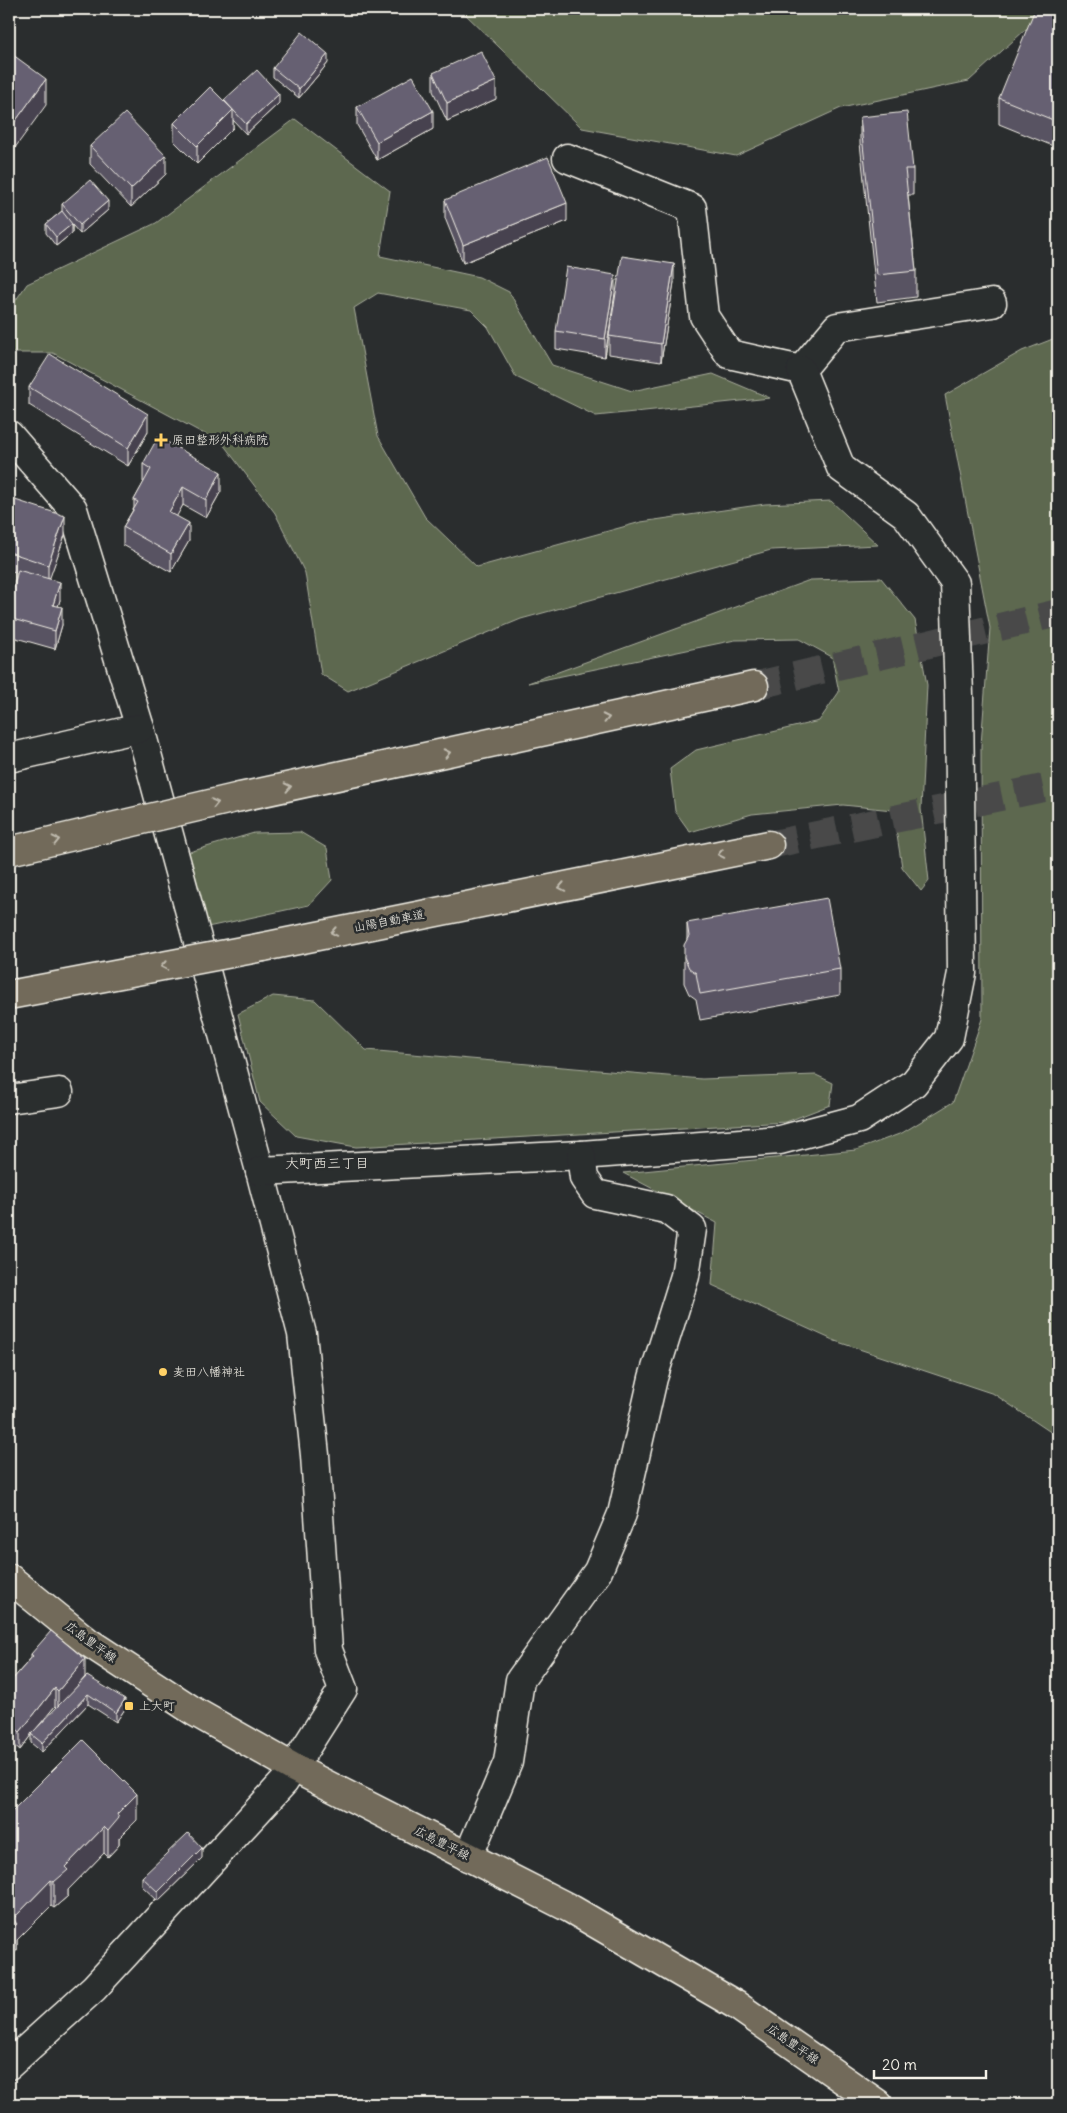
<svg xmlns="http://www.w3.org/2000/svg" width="1067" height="2113" font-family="Delius,'Klee One',sans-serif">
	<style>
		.green { fill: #5d684f; stroke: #a8ac9c }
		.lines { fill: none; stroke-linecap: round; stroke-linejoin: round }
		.highway-tunnel { stroke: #484a4a; stroke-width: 28; stroke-dasharray: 28 14; stroke-linecap: butt }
		.minor-casing { stroke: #f4f1e8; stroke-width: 31 }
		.major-casing { stroke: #f4f1e8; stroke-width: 31 }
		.highway-casing { stroke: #f4f1e8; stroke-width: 31 }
		.minor { stroke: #2a2d2e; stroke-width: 28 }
		.major { stroke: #726b5a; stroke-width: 28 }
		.highway { stroke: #726b5a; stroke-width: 28 }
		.highway-bridge-casing { stroke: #f4f1e8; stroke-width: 31; stroke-linecap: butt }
		.highway-bridge { stroke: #726b5a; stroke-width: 28 }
		.wall { fill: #585362; stroke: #f4f1e8; fill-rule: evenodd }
		.shaded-wall { fill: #474350; stroke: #f4f1e8 }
		.building { fill: #666072; stroke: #f4f1e8 }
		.oneway { stroke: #c0bbaf }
		.poi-dot { fill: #ffd166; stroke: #2a2d2e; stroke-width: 2 }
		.labels { text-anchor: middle; stroke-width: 5; stroke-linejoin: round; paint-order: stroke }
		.poi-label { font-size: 12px; fill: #f4f1e8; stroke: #2a2d2e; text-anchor: start }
		.street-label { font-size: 12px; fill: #f4f1e8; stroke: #2a2d2e }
		.neighbourhood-label { font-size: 14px; fill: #f4f1e8; stroke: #2a2d2e }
	</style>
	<rect width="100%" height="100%" fill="#2a2d2e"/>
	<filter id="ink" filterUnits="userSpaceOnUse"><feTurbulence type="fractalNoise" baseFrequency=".02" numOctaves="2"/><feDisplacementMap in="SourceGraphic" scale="10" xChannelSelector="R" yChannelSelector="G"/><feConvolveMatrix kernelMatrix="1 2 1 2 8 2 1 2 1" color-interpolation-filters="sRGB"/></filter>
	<g filter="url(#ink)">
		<g class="green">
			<polygon points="460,9 1048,9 969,81 841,108 736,156 582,128"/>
			<polygon points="295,119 390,191 380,256 479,277 509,292 552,365 632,391 713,374 770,398 596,416 516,377 488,327 471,310 378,293 354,308 378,436 425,517 477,567 641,522 765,504 831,501 878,545 771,550 521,619 348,691 321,674 305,573 275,513 223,444 53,353 9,353 9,310 27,284 156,223"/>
			<polygon points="1058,337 1058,1437 994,1394 835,1341 712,1285 717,1223 623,1173 856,1150 902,1133 953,1102 982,1019 981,745 990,628 945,395 1022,351"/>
			<polygon points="881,578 915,620 927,685 921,809 929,881 921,891 902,867 893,810 843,805 752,814 690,832 675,811 670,769 696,750 819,721 839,692 832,657 799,639 735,640 528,683 810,580"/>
			<polygon points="300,832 327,848 332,880 309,905 203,928 186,853 254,833"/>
			<polygon points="273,996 315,1000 366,1050 702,1079 816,1075 833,1083 830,1105 786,1122 356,1147 296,1136 260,1102 238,1014"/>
		</g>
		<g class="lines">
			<g class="highway-tunnel">
				<polyline points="754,686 1058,613"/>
				<polyline points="769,845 1058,785"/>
			</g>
			<g class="minor-casing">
				<g id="minor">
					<polyline points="567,158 692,208 704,316 729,354 801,370"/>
					<polyline points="801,370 837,327 992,303"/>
					<polyline points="9,435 73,509 140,728 260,1171 302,1334 315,1455 328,1650 343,1689 284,1782 94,1988 9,2065"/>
					<polyline points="9,758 140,728"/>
					<polyline points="9,1099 59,1092"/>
					<polyline points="260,1171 581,1155 780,1140 859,1119 914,1083 949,1038 962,973 959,695 955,583 906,515 841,468 801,370"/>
					<polyline points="468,1857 508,1762 520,1680 598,1571 622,1514 653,1378 685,1276 692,1229 666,1209 595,1194 584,1178 581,1155"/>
				</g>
			</g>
			<g class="major-casing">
				<polyline id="major" points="9,1578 88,1642 195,1712 294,1768 571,1909 736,2005 878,2104"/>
			</g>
			<g class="highway-casing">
				<g id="highway">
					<polyline points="240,797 754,686"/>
					<polyline points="263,947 769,845"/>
				</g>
			</g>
			<use href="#minor" class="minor"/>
			<use href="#major" class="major"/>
			<use href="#highway" class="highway"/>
			<g class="highway-bridge-casing">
				<g id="highway-bridge">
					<polyline points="9,851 240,797"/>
					<polyline points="9,995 263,947"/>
				</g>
			</g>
			<use href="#highway-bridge" class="highway-bridge"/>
		</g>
		<g class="wall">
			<polygon points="1058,9 1058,148 999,124 999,98"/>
			<polygon points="328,63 299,98 273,77 273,68"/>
			<polygon points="433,73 496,99 447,121 433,91"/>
			<polygon points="224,101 279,103 246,134 233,120 233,128 197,164 174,141 174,123"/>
			<polygon points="357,107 433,129 377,160 357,125"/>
			<polygon points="860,117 913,169 913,195 908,195 916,271 916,297 877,302 860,143"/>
			<polygon points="90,146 166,174 131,207 90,164"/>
			<polygon points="445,200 567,221 463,263 445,218"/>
			<polygon points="62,204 108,210 80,234 72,225 72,233 56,246 46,233 46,224 62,211"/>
			<polygon points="674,282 661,362 609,354 609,336"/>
			<polygon points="615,293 605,357 556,349 556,331"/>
			<polygon points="29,387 148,432 128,466 29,405"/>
			<polygon points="143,464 221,491 206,518 183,505 176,516 189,541 171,572 123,545 123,527 134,508 134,500 144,482 143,482"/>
			<polygon points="9,498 65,535 49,579 60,600 58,606 62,625 55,649 9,636 9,587 13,589 17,573 9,570"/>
			<polygon points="687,923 840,969 840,995 700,1020 696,999 689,994 684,983 684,957 687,940"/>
			<path d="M31 1654 85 1677 73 1692 87 1676 125 1709 116 1722 88 1704 42 1752 31 1743V1735L20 1750 12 1743 9 1746V1677L12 1680 31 1658ZM55 1706 57 1708 39 1726Z"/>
			<polygon points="9,1814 137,1820 119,1838 119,1845 108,1857 104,1853 68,1890 68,1896 54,1908 51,1906 17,1940 17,1950 9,1959"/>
			<polygon points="202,1858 158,1901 142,1886 142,1877"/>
		</g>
		<g class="shaded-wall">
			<polygon points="328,54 328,63 299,98 299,89"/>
			<polygon points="46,79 46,105 9,156 9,130"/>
			<polygon points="496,81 496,99 447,121 447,103"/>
			<polygon points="279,94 279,103 246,134 246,124"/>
			<polygon points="233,110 233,128 197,164 197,146"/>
			<polygon points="433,111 433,129 377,160 377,142"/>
			<polygon points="166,156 166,174 131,207 131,189"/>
			<polygon points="108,201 108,210 80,234 80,225"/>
			<polygon points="567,203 567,221 463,263 463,245"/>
			<polygon points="72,224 72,233 56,246 56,237"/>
			<polygon points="674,264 674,282 661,362 661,344"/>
			<polygon points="615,275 615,293 605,357 605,339"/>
			<polygon points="148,414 148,432 128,466 128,448"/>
			<polygon points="221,472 221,491 206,518 206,500"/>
			<polygon points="183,487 183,505 169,530 169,512"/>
			<polygon points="65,516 65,535 48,583 48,565"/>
			<polygon points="189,523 189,541 171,572 171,554"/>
			<polygon points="60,582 60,600 53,623 53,605"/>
			<polygon points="62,607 62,625 55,649 55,631"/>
			<polygon points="85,1659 85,1677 58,1709 58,1691"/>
			<polygon points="55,1688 55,1706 32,1734 31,1734 31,1735 20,1750 20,1732"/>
			<polygon points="88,1694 88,1704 42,1752 42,1743"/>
			<polygon points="125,1699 125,1709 116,1722 116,1713"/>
			<polygon points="12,1725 12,1743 9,1746 9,1728"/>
			<polygon points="137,1794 137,1820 119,1838 119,1845 108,1857 108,1831 117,1814"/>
			<polygon points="104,1827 104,1853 68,1890 68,1896 54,1908 54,1882 65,1867"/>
			<polygon points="202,1848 202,1858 158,1901 158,1892"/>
			<polygon points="51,1880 51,1906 17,1940 17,1950 9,1959 9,1932 13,1919"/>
		</g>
		<g class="building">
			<polygon points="1035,9 1058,9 1058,122 999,98"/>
			<polygon points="302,32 328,54 299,89 273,68"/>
			<polygon points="481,51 496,81 447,103 433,73"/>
			<polygon points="9,52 46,79 9,130"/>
			<polygon points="257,70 279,94 246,124 224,100"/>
			<polygon points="413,76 433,111 377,142 357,107"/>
			<polygon points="210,87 233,110 197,146 174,123"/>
			<polygon points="907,112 913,169 905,169 916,271 877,275 860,117"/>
			<polygon points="125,113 166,156 131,189 90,146"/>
			<polygon points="548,157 567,203 463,245 445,200"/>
			<polygon points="90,180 108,201 80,225 62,204"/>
			<polygon points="62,211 72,224 56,237 46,224"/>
			<polygon points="622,256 674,264 661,344 609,336"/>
			<polygon points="566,267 615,275 605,339 556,331"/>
			<polygon points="50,354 148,414 128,448 29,387"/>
			<polygon points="158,437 221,472 206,500 183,487 169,512 189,523 171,554 123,527 138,502 134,500 151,469 143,464"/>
			<polygon points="9,498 65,516 48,565 9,552"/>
			<polygon points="18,570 60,582 53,605 62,607 55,631 9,618 9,587 13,589"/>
			<polygon points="827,898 840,969 700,994 696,973 689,968 684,957 684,945 689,936 687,923"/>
			<polygon points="51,1631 85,1659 58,1691 55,1688 20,1732 12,1725 9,1728 9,1677 12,1680 33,1656 31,1654"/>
			<polygon points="87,1676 125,1699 116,1713 88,1694 42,1743 31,1734"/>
			<polygon points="83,1740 137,1794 117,1814 119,1818 108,1831 104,1827 65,1867 68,1870 54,1882 51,1880 13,1919 17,1924 9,1932 9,1814"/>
			<polygon points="188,1833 202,1848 158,1892 142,1877"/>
		</g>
		<defs><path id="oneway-chevron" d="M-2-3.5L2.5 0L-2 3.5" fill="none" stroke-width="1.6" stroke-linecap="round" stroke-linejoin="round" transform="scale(1.25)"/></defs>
		<g class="oneway">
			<use href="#oneway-chevron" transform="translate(606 718) rotate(-12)"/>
			<use href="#oneway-chevron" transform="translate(447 753) rotate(-12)"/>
			<use href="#oneway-chevron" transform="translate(288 787) rotate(-12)"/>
			<use href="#oneway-chevron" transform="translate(215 803) rotate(-13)"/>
			<use href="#oneway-chevron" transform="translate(56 840) rotate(-13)"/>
			<use href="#oneway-chevron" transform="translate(721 854) rotate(169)"/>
			<use href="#oneway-chevron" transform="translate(562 887) rotate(169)"/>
			<use href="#oneway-chevron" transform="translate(334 932) rotate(169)"/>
			<use href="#oneway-chevron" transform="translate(164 966) rotate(169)"/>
		</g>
	</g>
	<g class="poi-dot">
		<path d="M158.5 432.5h5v5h5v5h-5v5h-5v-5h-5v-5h5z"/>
		<circle cx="163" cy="1372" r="5"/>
		<rect x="124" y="1701" width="10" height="10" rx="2.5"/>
	</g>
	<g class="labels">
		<g class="poi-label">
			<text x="172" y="444">原田整形外科病院</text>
			<text x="173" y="1376">麦田八幡神社</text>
			<text x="139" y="1710">上大町</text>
		</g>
		<g class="street-label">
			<text transform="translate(389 921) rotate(-11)" y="4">山陽自動車道</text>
			<text transform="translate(91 1642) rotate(36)" y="4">広島豊平線</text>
			<text transform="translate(442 1843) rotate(27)" y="4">広島豊平線</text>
			<text transform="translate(793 2044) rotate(35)" y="4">広島豊平線</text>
		</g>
		<g class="neighbourhood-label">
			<text x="327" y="1168">大町西三丁目</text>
		</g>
	</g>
	<rect width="1067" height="2113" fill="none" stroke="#2a2d2e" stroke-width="30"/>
	<rect x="15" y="15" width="1037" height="2083" fill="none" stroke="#f4f1e8" stroke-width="2" filter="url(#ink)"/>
	<path d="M874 2070v8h112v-8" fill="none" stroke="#f4f1e8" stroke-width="2.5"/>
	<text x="882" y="2070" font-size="15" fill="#f4f1e8" stroke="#2a2d2e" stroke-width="4" paint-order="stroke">20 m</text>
</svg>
